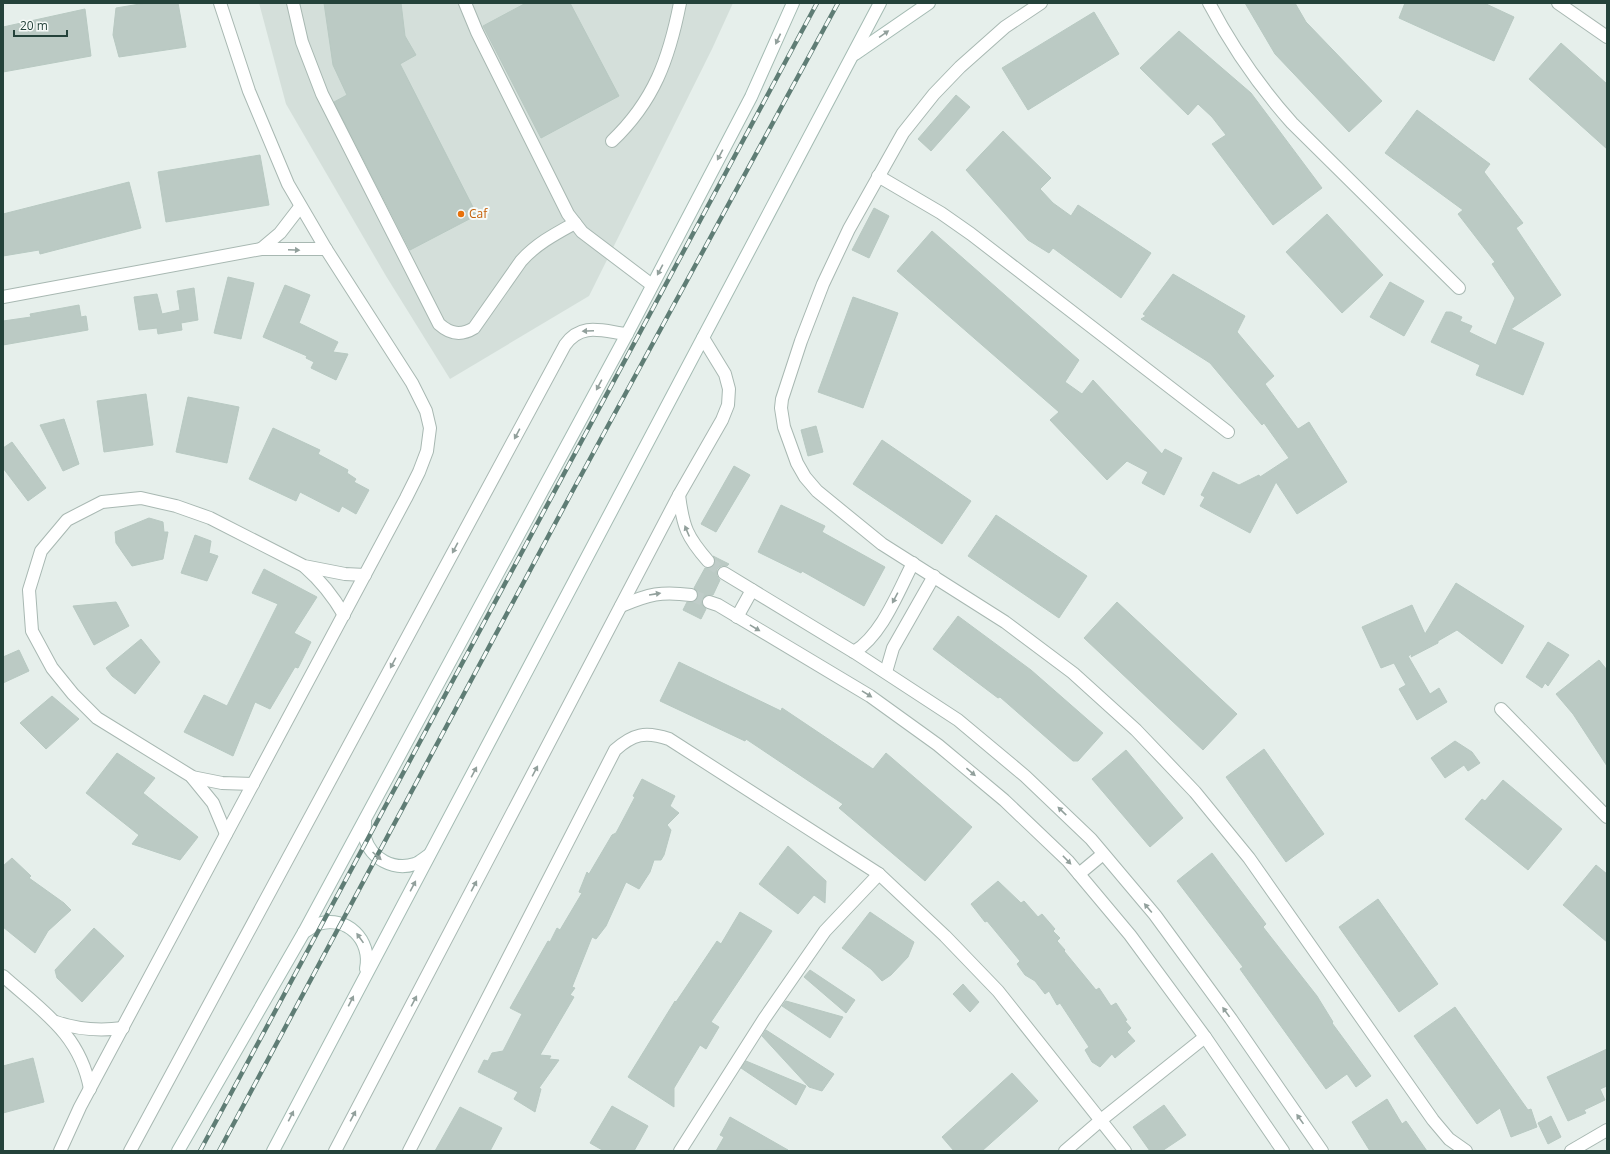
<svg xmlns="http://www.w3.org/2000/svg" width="1610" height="1154" font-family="'Open Sans',sans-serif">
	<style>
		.built { fill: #d4dfda }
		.building { fill: #bbcac4; stroke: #b8c9c2 }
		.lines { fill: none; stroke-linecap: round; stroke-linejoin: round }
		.street-tunnel { stroke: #bfccc8; stroke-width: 12; stroke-dasharray: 12 6; stroke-linecap: butt }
		.street-casing { stroke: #a8b8b2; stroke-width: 14 }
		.secondary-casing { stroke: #a4bbb3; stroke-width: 14 }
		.street { stroke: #fff; stroke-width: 12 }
		.secondary { stroke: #fff; stroke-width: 12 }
		.rail-casing { stroke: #5f7d75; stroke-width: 4.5 }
		.rail { stroke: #f7fbf9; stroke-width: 3; stroke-dasharray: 9; stroke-linecap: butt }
		.oneway { fill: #92a09c }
		.food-dot { fill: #e8710a; stroke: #f7fbf9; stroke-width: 1.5 }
		.labels { text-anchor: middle; stroke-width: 4; stroke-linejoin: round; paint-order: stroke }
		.food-label { font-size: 12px; fill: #c56008; stroke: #f7fbf9; text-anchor: start }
	</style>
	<rect width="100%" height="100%" fill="#e6efeb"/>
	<polygon class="built" points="259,3 733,3 712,49 589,296 450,379 386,276 286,104"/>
	<g class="building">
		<polygon points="146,3 178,3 186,47 119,57 113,35 116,8"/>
		<polygon points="324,3 401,3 405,36 416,55 400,64 477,215 410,250 334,102 347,95 333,65"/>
		<polygon points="526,3 570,3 619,96 541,138 483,26"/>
		<polygon points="1245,3 1295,3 1306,22 1382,101 1349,132 1275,54"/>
		<polygon points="1405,3 1484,3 1514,17 1494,61 1399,18"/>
		<polygon points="85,9 91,56 3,72 3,27"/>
		<polygon points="1094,12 1119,54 1028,110 1002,68"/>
		<polygon points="1179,31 1251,93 1322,188 1273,225 1212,144 1226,135 1212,117 1198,104 1188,115 1140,68"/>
		<polygon points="1561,43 1607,84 1607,149 1529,79"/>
		<polygon points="956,95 970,107 931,151 918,139"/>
		<polygon points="1417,110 1490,164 1484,172 1523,223 1516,228 1561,295 1511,329 1544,343 1523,395 1476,375 1480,365 1431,342 1446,312 1451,312 1462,317 1460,321 1472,326 1469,332 1496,345 1515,298 1492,264 1495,262 1458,214 1463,210 1385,153"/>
		<polygon points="1003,131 1051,178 1040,189 1053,203 1071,216 1078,205 1151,253 1121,298 1053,248 1049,253 1028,240 966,170"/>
		<polygon points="260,155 269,205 166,222 158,172"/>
		<polygon points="129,182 141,228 40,254 39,250 3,256 3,214"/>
		<polygon points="874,208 889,216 869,258 852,250"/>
		<polygon points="1327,214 1383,275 1342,313 1286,252"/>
		<polygon points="932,231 1079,360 1065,382 1082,394 1093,380 1162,454 1165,449 1182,458 1164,495 1142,483 1148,472 1127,461 1107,480 1050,420 1059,412 897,271"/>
		<polygon points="1173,274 1245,316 1237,332 1274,376 1265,384 1298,429 1309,422 1347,482 1297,514 1276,482 1250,533 1200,506 1205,497 1201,495 1213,472 1239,485 1259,475 1260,477 1289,458 1264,423 1262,425 1210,363 1141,319 1146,316 1143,314"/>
		<polygon points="228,277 254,283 241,339 214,333"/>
		<polygon points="1390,282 1424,301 1404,336 1370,317"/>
		<polygon points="285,285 310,295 299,323 338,342 333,352 348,354 336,380 311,368 314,362 306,358 307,356 263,337"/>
		<polygon points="194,288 198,320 181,323 182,330 158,334 157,328 139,330 134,297 157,294 162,314 180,310 177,291"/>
		<polygon points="853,297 898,313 863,408 818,392"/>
		<polygon points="79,305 81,317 86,316 88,330 3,345 3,321 31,317 30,314"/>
		<polygon points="146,394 153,445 104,452 97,401"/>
		<polygon points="188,397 239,407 227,463 176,452"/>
		<polygon points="64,419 79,464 63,471 40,425"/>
		<polygon points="816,426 823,452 808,456 801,430"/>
		<polygon points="273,428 320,450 318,454 348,470 347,473 356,479 354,482 369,490 356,514 342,506 339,512 300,492 296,501 249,479"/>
		<polygon points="882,440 971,501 942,544 853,484"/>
		<polygon points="12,442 46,488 28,501 3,468 3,448"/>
		<polygon points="734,466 750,475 716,532 701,524"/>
		<polygon points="781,505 825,526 822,532 885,567 864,606 802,571 801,573 758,552"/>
		<polygon points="996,515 1087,576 1059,618 968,556"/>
		<polygon points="149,518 163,522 164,532 168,532 163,559 132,566 116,543 115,532"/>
		<polygon points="195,535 211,541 209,553 218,556 207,581 181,573"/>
		<polygon points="713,556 729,564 727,566 721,566 717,569 717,576 720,580 713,595 707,595 702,599 702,604 706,609 701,619 683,610 687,602 694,602 697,599 698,592 694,588 705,568 710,568 715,564"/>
		<polygon points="264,569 317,597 294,633 311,642 298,668 295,667 270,709 255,702 233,756 184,732 204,695 227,706 278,604 252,593"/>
		<polygon points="1456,583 1524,626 1502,664 1457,630 1438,641 1438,643 1411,657 1412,654 1408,656 1430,694 1439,688 1447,702 1417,720 1399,689 1406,685 1394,663 1381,668 1362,627 1412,605 1425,634"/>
		<polygon points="116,602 129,626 94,645 73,606"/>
		<polygon points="1117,602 1237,714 1203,750 1084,638"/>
		<polygon points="958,616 1031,670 1103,733 1078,761 1073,761 1000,697 998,698 933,649"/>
		<polygon points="141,639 160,662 135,694 112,676 106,668"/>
		<polygon points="1548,642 1569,655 1548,686 1545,683 1542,688 1526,677"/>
		<polygon points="19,650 29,671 3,683 3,657"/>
		<polygon points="1599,660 1607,670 1607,766 1573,714 1556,694"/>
		<polygon points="679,662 781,711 782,708 873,769 886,753 972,827 925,881 839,808 843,804 746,739 745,741 660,701"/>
		<polygon points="52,696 79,719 46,749 20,723"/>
		<polygon points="1455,741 1472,752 1480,763 1468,771 1464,765 1445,778 1431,758"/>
		<polygon points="1264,749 1324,834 1286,862 1226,777"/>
		<polygon points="1126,750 1183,818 1150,847 1092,779"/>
		<polygon points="117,753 155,778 143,793 198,837 180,860 132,844 139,835 86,793"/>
		<polygon points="642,779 675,796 670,806 679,813 667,825 671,830 664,855 661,860 654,860 650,872 639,889 626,882 606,926 596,939 592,937 572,987 575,988 570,995 574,997 540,1055 551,1056 549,1059 559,1060 539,1088 541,1089 535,1112 514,1099 518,1092 478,1072 484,1060 488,1061 492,1053 503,1051 522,1014 510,1008 548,941 550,942 557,928 560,930 582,893 579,892 587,872 589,874 612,835 616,833 635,797 633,796"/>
		<polygon points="1503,780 1562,829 1528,870 1465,819 1482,799 1485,801"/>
		<polygon points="788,846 826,881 825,903 814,895 798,914 759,884"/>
		<polygon points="1212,853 1266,924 1263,927 1317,996 1333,1022 1332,1023 1371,1076 1356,1087 1347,1074 1326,1089 1240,969 1243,967 1177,881"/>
		<polygon points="12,858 31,876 29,878 64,903 71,910 48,931 35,953 3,927 3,866"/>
		<polygon points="1596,865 1607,874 1607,942 1563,905"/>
		<polygon points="998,881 1021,903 1024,901 1038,917 1042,914 1055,929 1053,931 1060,938 1057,941 1065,950 1064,951 1096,990 1099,988 1111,1006 1116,1003 1127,1020 1125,1021 1131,1028 1127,1032 1135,1041 1115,1058 1112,1054 1100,1067 1092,1062 1085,1050 1089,1047 1060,1003 1057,1005 1049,991 1045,994 1035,981 1025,975 1017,964 1020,961 987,921 985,922 971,904"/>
		<polygon points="1378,899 1438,984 1399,1012 1339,927"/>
		<polygon points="740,912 772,931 711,1022 719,1027 706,1049 700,1045 674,1088 674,1107 628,1077 675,1001 676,1002 717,941 721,944"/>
		<polygon points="870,912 914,942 908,957 891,975 882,981 871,969 842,948"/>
		<polygon points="94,928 124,956 82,1002 57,978 55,970"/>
		<polygon points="810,970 855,1000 846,1013 804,977"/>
		<polygon points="963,984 979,1002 970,1012 953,994"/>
		<polygon points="786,1001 843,1017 830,1038 782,1006"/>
		<polygon points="1455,1007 1528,1110 1531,1109 1537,1127 1511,1137 1500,1108 1477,1124 1414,1036"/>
		<polygon points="766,1030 834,1074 822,1091 809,1087 762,1036"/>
		<polygon points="1607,1049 1607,1086 1600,1089 1605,1100 1584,1110 1586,1113 1568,1121 1547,1077"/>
		<polygon points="33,1058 44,1102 3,1113 3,1066"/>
		<polygon points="746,1061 806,1086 796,1105 741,1068"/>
		<polygon points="1012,1073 1038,1101 982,1151 954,1151 942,1137"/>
		<polygon points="1387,1099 1402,1124 1406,1121 1427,1151 1370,1151 1352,1122"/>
		<polygon points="1164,1105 1186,1135 1162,1151 1150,1151 1133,1127"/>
		<polygon points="612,1106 648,1126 634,1151 604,1151 590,1143"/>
		<polygon points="460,1107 502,1128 490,1151 435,1151"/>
		<polygon points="1551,1116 1561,1137 1548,1144 1538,1123"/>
		<polygon points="730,1117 788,1150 716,1151 724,1137 720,1135"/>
	</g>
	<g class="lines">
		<g class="street-tunnel">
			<polyline points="708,561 724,573"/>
			<polyline points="691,595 709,602"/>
		</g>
		<g class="street-casing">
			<g id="street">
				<path d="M293 3 302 42 322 94 439 324C450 334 461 336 474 328L521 261C536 244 555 234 575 223"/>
				<polyline points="465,3 477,32 568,214 582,232 652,285"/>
				<polyline points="1041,3 1005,27 960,67 934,94 903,133 849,229 823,284 801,341 782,399 781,408 784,427 797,463 805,477 817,491 882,544 1005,622 1073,673 1136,730 1195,792 1249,858 1433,1120 1449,1139 1466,1151"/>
				<path d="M1209 3C1232 47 1259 86 1292 123L1459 288"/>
				<polyline points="1558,3 1607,37"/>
				<path d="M612 141C654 101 669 59 680 3"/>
				<polyline points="878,176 941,213 971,234 1228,432"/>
				<polyline points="261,249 280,233 300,207"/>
				<polyline points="3,297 261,249 326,249"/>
				<path d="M679 495C683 527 687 537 708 561"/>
				<path d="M305 567C321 581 333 596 344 615"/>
				<polyline points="724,573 854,652 958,720 1025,776 1091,839 1155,915 1231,1019 1322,1151"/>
				<polyline points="709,602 718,605 870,696 938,745 1004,800 1068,861 1130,935 1205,1037 1283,1151"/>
				<path d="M621 606C649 594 661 591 691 595"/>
				<polyline points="737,617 752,590"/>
				<path d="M854 652C882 635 898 592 913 563"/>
				<polyline points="886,672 893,648 934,576"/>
				<polyline points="1501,709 1607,817"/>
				<polyline points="192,777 222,783 253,784"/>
				<polyline points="226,834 213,803 191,776 97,718 73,694 52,668 32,631 29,590 41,551 67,520 102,502 141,498 176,506 210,518 304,566 345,574 365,575"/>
				<polyline points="1079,874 1103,854"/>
				<path d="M3 976C42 1011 80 1034 90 1089"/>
				<path d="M56 1022C79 1030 100 1031 123 1028"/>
				<polyline points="60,1151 80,1107 406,498 419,472 427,451 430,428 426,411 412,383 326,249 288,184 249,91 220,3"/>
				<path d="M130 1151 565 345C581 322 602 331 627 334"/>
				<polyline points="335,1151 679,495 722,420 728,405 729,389 725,374 703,338"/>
				<path d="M409 1151 615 750C633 734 645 731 669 739L879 874 945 936 998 991 1125 1151"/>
				<polyline points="680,1151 764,1019 825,931 879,874"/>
				<polyline points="1065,1151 1101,1120 1205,1037"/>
				<polyline points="1571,1151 1607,1130"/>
			</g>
		</g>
		<g class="secondary-casing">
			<g id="secondary">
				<polyline points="855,54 929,3"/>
				<path d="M365 822C365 827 364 833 365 838 371 859 394 871 415 864 420 862 424 858 429 855"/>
				<path d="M304 932C308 930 313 926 318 924 347 915 372 940 366 969"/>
				<polyline points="178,1151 304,932 627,334 751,97 793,3"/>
				<polyline points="273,1151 880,3"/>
			</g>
		</g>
		<use href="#street" class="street"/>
		<use href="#secondary" class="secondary"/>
		<g class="rail-casing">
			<g id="rail">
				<polyline points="200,1151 817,3"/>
				<polyline points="219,1151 572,492 838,3"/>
			</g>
		</g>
		<use href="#rail" class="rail"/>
	</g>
	<defs><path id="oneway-solid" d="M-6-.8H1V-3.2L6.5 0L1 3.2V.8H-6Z"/></defs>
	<g class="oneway">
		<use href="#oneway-solid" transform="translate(884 34) rotate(-35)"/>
		<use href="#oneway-solid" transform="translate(778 39) rotate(115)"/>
		<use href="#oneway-solid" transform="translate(720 155) rotate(118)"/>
		<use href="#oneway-solid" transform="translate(294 250) rotate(3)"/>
		<use href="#oneway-solid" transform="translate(660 270) rotate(118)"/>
		<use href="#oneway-solid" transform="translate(588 331) rotate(178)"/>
		<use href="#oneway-solid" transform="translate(599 385) rotate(118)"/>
		<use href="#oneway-solid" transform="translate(517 434) rotate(118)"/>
		<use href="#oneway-solid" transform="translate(687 531) rotate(-113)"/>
		<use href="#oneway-solid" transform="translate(455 548) rotate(118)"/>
		<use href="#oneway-solid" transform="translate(655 594) rotate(-9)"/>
		<use href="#oneway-solid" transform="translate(895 598) rotate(118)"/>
		<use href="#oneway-solid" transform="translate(755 628) rotate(31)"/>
		<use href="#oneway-solid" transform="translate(393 663) rotate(118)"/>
		<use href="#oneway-solid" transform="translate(867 694) rotate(32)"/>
		<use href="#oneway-solid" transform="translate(535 771) rotate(-62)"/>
		<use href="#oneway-solid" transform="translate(474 772) rotate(-62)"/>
		<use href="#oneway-solid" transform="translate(971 772) rotate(40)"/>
		<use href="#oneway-solid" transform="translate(1062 811) rotate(-136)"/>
		<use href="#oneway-solid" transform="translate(377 856) rotate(42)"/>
		<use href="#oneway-solid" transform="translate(1067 860) rotate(46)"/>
		<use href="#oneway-solid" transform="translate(413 886) rotate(-62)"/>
		<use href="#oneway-solid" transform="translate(474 886) rotate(-62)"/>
		<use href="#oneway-solid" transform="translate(1148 908) rotate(-130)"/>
		<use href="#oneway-solid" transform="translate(360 938) rotate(-125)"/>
		<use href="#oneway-solid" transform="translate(351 1001) rotate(-63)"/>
		<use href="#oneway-solid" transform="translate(414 1001) rotate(-62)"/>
		<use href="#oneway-solid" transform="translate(1226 1012) rotate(-126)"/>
		<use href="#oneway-solid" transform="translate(291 1116) rotate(-63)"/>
		<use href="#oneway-solid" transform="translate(353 1116) rotate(-62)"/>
		<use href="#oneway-solid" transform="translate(1300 1119) rotate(-125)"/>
	</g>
	<circle class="food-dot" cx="461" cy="214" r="4"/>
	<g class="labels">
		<g class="food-label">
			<text x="469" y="218">Caf</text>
		</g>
	</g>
	<rect width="1610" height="1154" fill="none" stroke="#24423a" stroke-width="8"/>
	<path d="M14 30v6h53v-6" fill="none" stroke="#24423a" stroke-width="2"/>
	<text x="20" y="30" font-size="12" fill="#24423a" stroke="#f7fbf9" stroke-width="3" paint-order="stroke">20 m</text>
</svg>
